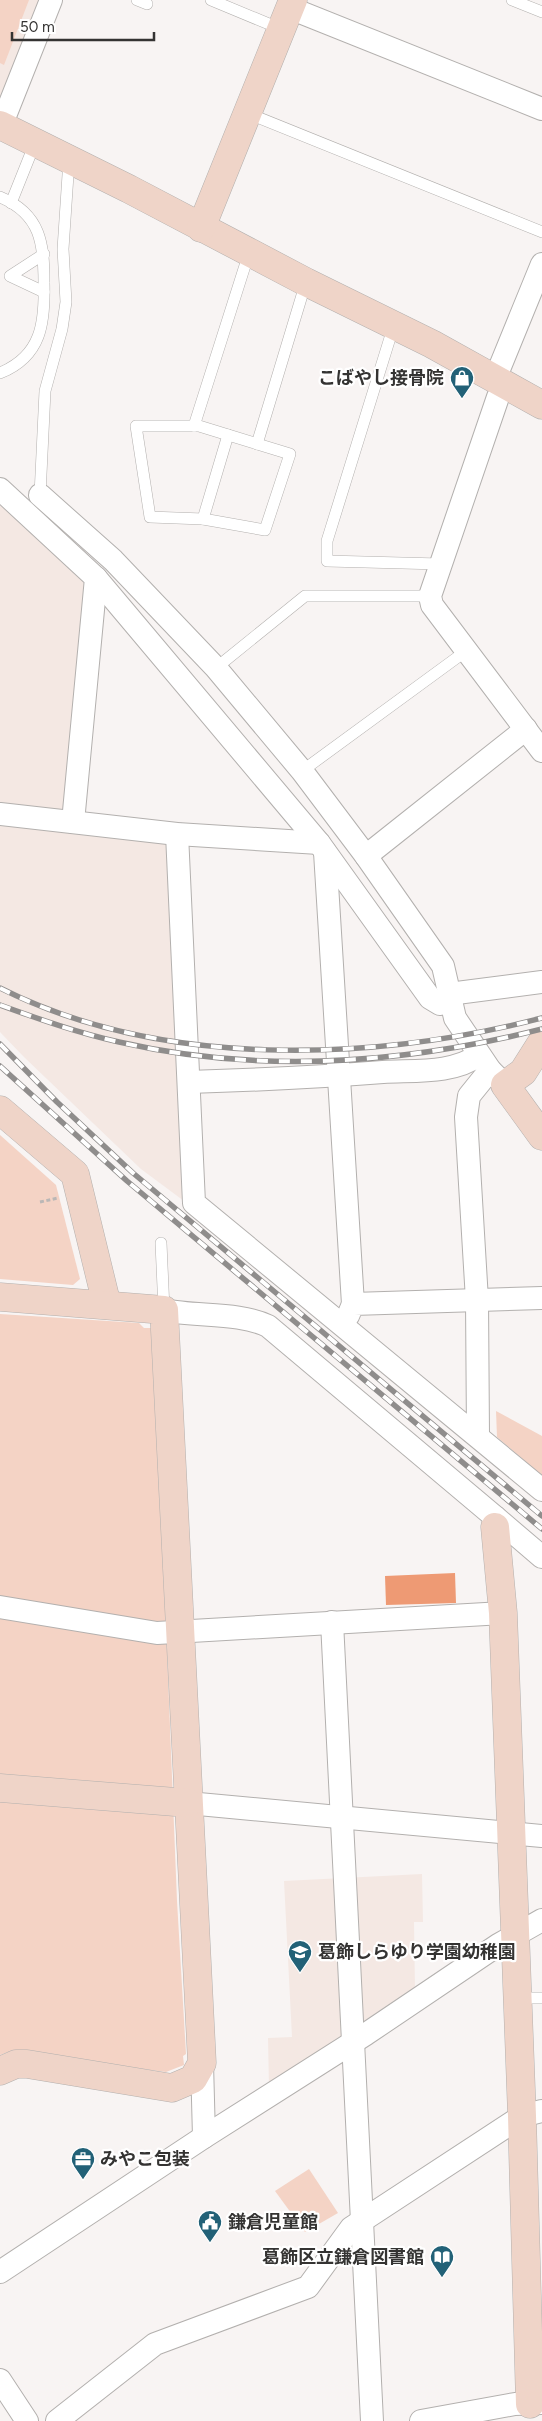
<svg xmlns="http://www.w3.org/2000/svg" width="542" height="2421" font-family="Figtree,'Noto Sans JP',sans-serif">
	<style>
		.built { fill: #f4e8e3 }
		.green { fill: #f4d3c5 }
		.water { fill: #ee9a74 }
		.lines { fill: none; stroke-linecap: round; stroke-linejoin: round }
		.lane-casing { stroke: #b3b0ae; stroke-width: 12 }
		.street-casing { stroke: #b3b0ae; stroke-width: 24 }
		.secondary-casing { stroke: #b3b0ae; stroke-width: 29 }
		.path { stroke: #bab7b6; stroke-width: 3; stroke-dasharray: 4 2.5; stroke-linecap: butt }
		.lane { stroke: #fff; stroke-width: 11 }
		.street { stroke: #fff; stroke-width: 22 }
		.secondary { stroke: #efd4c8; stroke-width: 28 }
		.rail-casing { stroke: #8f8d8c; stroke-width: 5.5 }
		.rail { stroke: #fff; stroke-width: 4; stroke-dasharray: 11; stroke-linecap: butt }
		.labels { text-anchor: middle; stroke-width: 4.5; stroke-linejoin: round; paint-order: stroke }
		.poi-label { font-size: 18px; font-weight: bold; fill: #343332; stroke: #fff; text-anchor: start }
	</style>
	<rect width="100%" height="100%" fill="#f8f4f3"/>
	<g class="built">
		<polygon points="0,0 42,0 0,102"/>
		<polygon points="0,503 91,585 66,828 162,838 169,846 184,1201 141,1169 24,1057 0,1032"/>
		<polygon points="422,1874 423,1922 414,1922 415,1991 269,2088 268,2038 292,2037 284,1881"/>
	</g>
	<g class="green">
		<polygon points="0,0 29,0 4,65 0,63"/>
		<polygon points="0,1135 56,1185 80,1279 73,1285 0,1279"/>
		<polygon points="0,1314 139,1323 144,1328 154,1328 177,1901 186,2054 183,2056 184,2065 166,2072 8,2052 0,2055"/>
		<polygon points="496,1411 542,1436 542,1476 497,1437"/>
		<polygon points="309,2169 338,2213 305,2232 275,2191"/>
	</g>
	<polygon class="water" points="455,1573 456,1603 386,1605 385,1576"/>
	<g class="lines">
		<g class="lane-casing">
			<g id="lane">
				<polyline points="137,0 147,4"/>
				<polyline points="211,0 281,29"/>
				<polyline points="512,0 542,12"/>
				<polyline points="247,113 542,232"/>
				<path d="M0 197C41 214 44 244 44 283 45 322 42 356 0 373"/>
				<polyline points="11,203 35,143"/>
				<polyline points="44,254 10,276 44,292"/>
				<polyline points="394,325 327,541 327,561 440,564"/>
				<polygon points="136,426 199,426 290,454 265,530 203,519 150,517"/>
				<polyline points="194,426 249,253"/>
				<polyline points="257,444 306,282"/>
				<polyline points="40,495 45,391 62,329 66,302 63,249 69,160"/>
				<polyline points="203,519 228,435"/>
				<polyline points="216,668 305,596 430,596"/>
				<polyline points="302,771 466,651"/>
				<polyline points="161,1243 164,1310"/>
				<polyline points="517,1998 542,1998"/>
			</g>
		</g>
		<g class="street-casing">
			<g id="street">
				<polyline points="290,8 542,109"/>
				<polyline points="1,126 51,0"/>
				<polyline points="495,379 542,264"/>
				<polyline points="506,385 498,397 430,596 432,605 542,751"/>
				<polyline points="0,489 96,578 73,822"/>
				<polyline points="40,495 113,560 216,668 302,771 366,856 443,966 455,1018 490,1070 505,1085"/>
				<polyline points="96,578 319,843 430,998 440,1004 451,1002"/>
				<polyline points="0,814 177,834 319,843"/>
				<polyline points="177,834 194,1203 542,1490"/>
				<polyline points="325,852 353,1304"/>
				<polyline points="366,856 526,729"/>
				<polyline points="449,994 542,982"/>
				<path d="M189 1082C254 1080 319 1077 383 1072 414 1070 453 1074 479 1055"/>
				<path d="M164 1310C196 1317 239 1312 268 1326L495 1517V1527"/>
				<polyline points="348,1316 353,1304 542,1298"/>
				<polyline points="478,1436 477,1300 466,1117 469,1096 490,1070"/>
				<polyline points="495,1517 542,1557"/>
				<polyline points="0,1607 157,1633 503,1613"/>
				<polyline points="332,1622 372,2421"/>
				<polyline points="188,1803 542,1836"/>
				<polyline points="202,2063 204,2137"/>
				<polyline points="0,2272 204,2137 366,2034 498,1945 542,1920"/>
				<polyline points="0,2380 27,2421"/>
				<polyline points="57,2421 155,2344 308,2287 351,2228 522,2116 542,2111"/>
				<polyline points="421,2421 515,2404 542,2403"/>
			</g>
		</g>
		<g class="secondary-casing">
			<g id="secondary">
				<polyline points="0,125 129,189 306,282 432,344 542,405"/>
				<polyline points="201,228 293,0"/>
				<polyline points="542,1042 523,1072 505,1085 542,1136"/>
				<polyline points="0,1110 75,1174 107,1305"/>
				<polyline points="0,1297 164,1310 202,2063 193,2079 172,2088 27,2064 16,2064 0,2071"/>
				<polyline points="495,1527 503,1613 522,2116 530,2404"/>
				<polyline points="0,1788 188,1803"/>
			</g>
		</g>
		<polyline class="path" points="40,1202 58,1198"/>
		<use href="#lane" class="lane"/>
		<use href="#street" class="street"/>
		<use href="#secondary" class="secondary"/>
		<g class="rail-casing">
			<g id="rail">
				<path d="M0 988C161 1069 372 1062 542 1018"/>
				<path d="M0 1005C39 1019 78 1033 119 1042 259 1074 404 1064 542 1029"/>
				<polyline points="0,1044 57,1102 133,1173 542,1516"/>
				<polyline points="0,1066 127,1181 542,1529"/>
			</g>
		</g>
		<use href="#rail" class="rail"/>
	</g>
	<defs>
		<g id="shop-pin" transform="scale(1.25)"><path d="M0 17L-7.5 6A9.5 9.5 0 1 1 7.5 6Z" fill="#226177" stroke="#fff"/><path d="M-5-2.5h2.3a2.7 3.5 0 0 1 5.4 0H5L5.5 6h-11ZM-1.5-2.5h3a1.5 2.3 0 0 0-3 0Z" fill="#fff"/></g>
		<g id="school-pin" transform="scale(1.25)"><path d="M0 17L-7.5 6A9.5 9.5 0 1 1 7.5 6Z" fill="#226177" stroke="#fff"/><path d="M0-5L7-2L0 1L-7-2ZM-4 1L0 2.5L4 1V4Q0 6-4 4Z" fill="#fff"/></g>
		<g id="office-pin" transform="scale(1.25)"><path d="M0 17L-7.5 6A9.5 9.5 0 1 1 7.5 6Z" fill="#226177" stroke="#fff"/><path d="M-6-3h4V-5.5h4V-3h4V5H-6ZM-1-4.5V-3h2v-1.5ZM-6 0V1H6V0Z" fill="#fff"/></g>
		<g id="civic-pin" transform="scale(1.25)"><path d="M0 17L-7.5 6A9.5 9.5 0 1 1 7.5 6Z" fill="#226177" stroke="#fff"/><path d="M-.6-6.5H3V-4.5H.6V-3L4-1V1h2V6H-6V1h2V-1L-.6-3ZM-1.2 2.5V6h2.4V2.5Z" fill="#fff"/></g>
		<g id="library-pin" transform="scale(1.25)"><path d="M0 17L-7.5 6A9.5 9.5 0 1 1 7.5 6Z" fill="#226177" stroke="#fff"/><path d="M-6-4Q-3-5.5-.7-3.5V5Q-3 3-6 4ZM6-4Q3-5.5 .7-3.5V5Q3 3 6 4Z" fill="#fff"/></g>
	</defs>
	<g fill-rule="evenodd">
		<use href="#shop-pin" x="462" y="378"/>
		<use href="#school-pin" x="300" y="1952"/>
		<use href="#office-pin" x="83" y="2159"/>
		<use href="#civic-pin" x="210" y="2222"/>
		<use href="#library-pin" x="442" y="2257"/>
	</g>
	<g class="labels">
		<g class="poi-label">
			<text x="444" y="384" text-anchor="end">こばやし接骨院</text>
			<text x="318" y="1958">葛飾しらゆり学園幼稚園</text>
			<text x="100" y="2165">みやこ包装</text>
			<text x="228" y="2228">鎌倉児童館</text>
			<text x="424" y="2263" text-anchor="end">葛飾区立鎌倉図書館</text>
		</g>
	</g>
	<path d="M12 32v8h142v-8" fill="none" stroke="#343332" stroke-width="2.5"/>
	<text x="20" y="32" font-size="15" fill="#343332" stroke="#ffffff" stroke-width="4" paint-order="stroke">50 m</text>
</svg>
